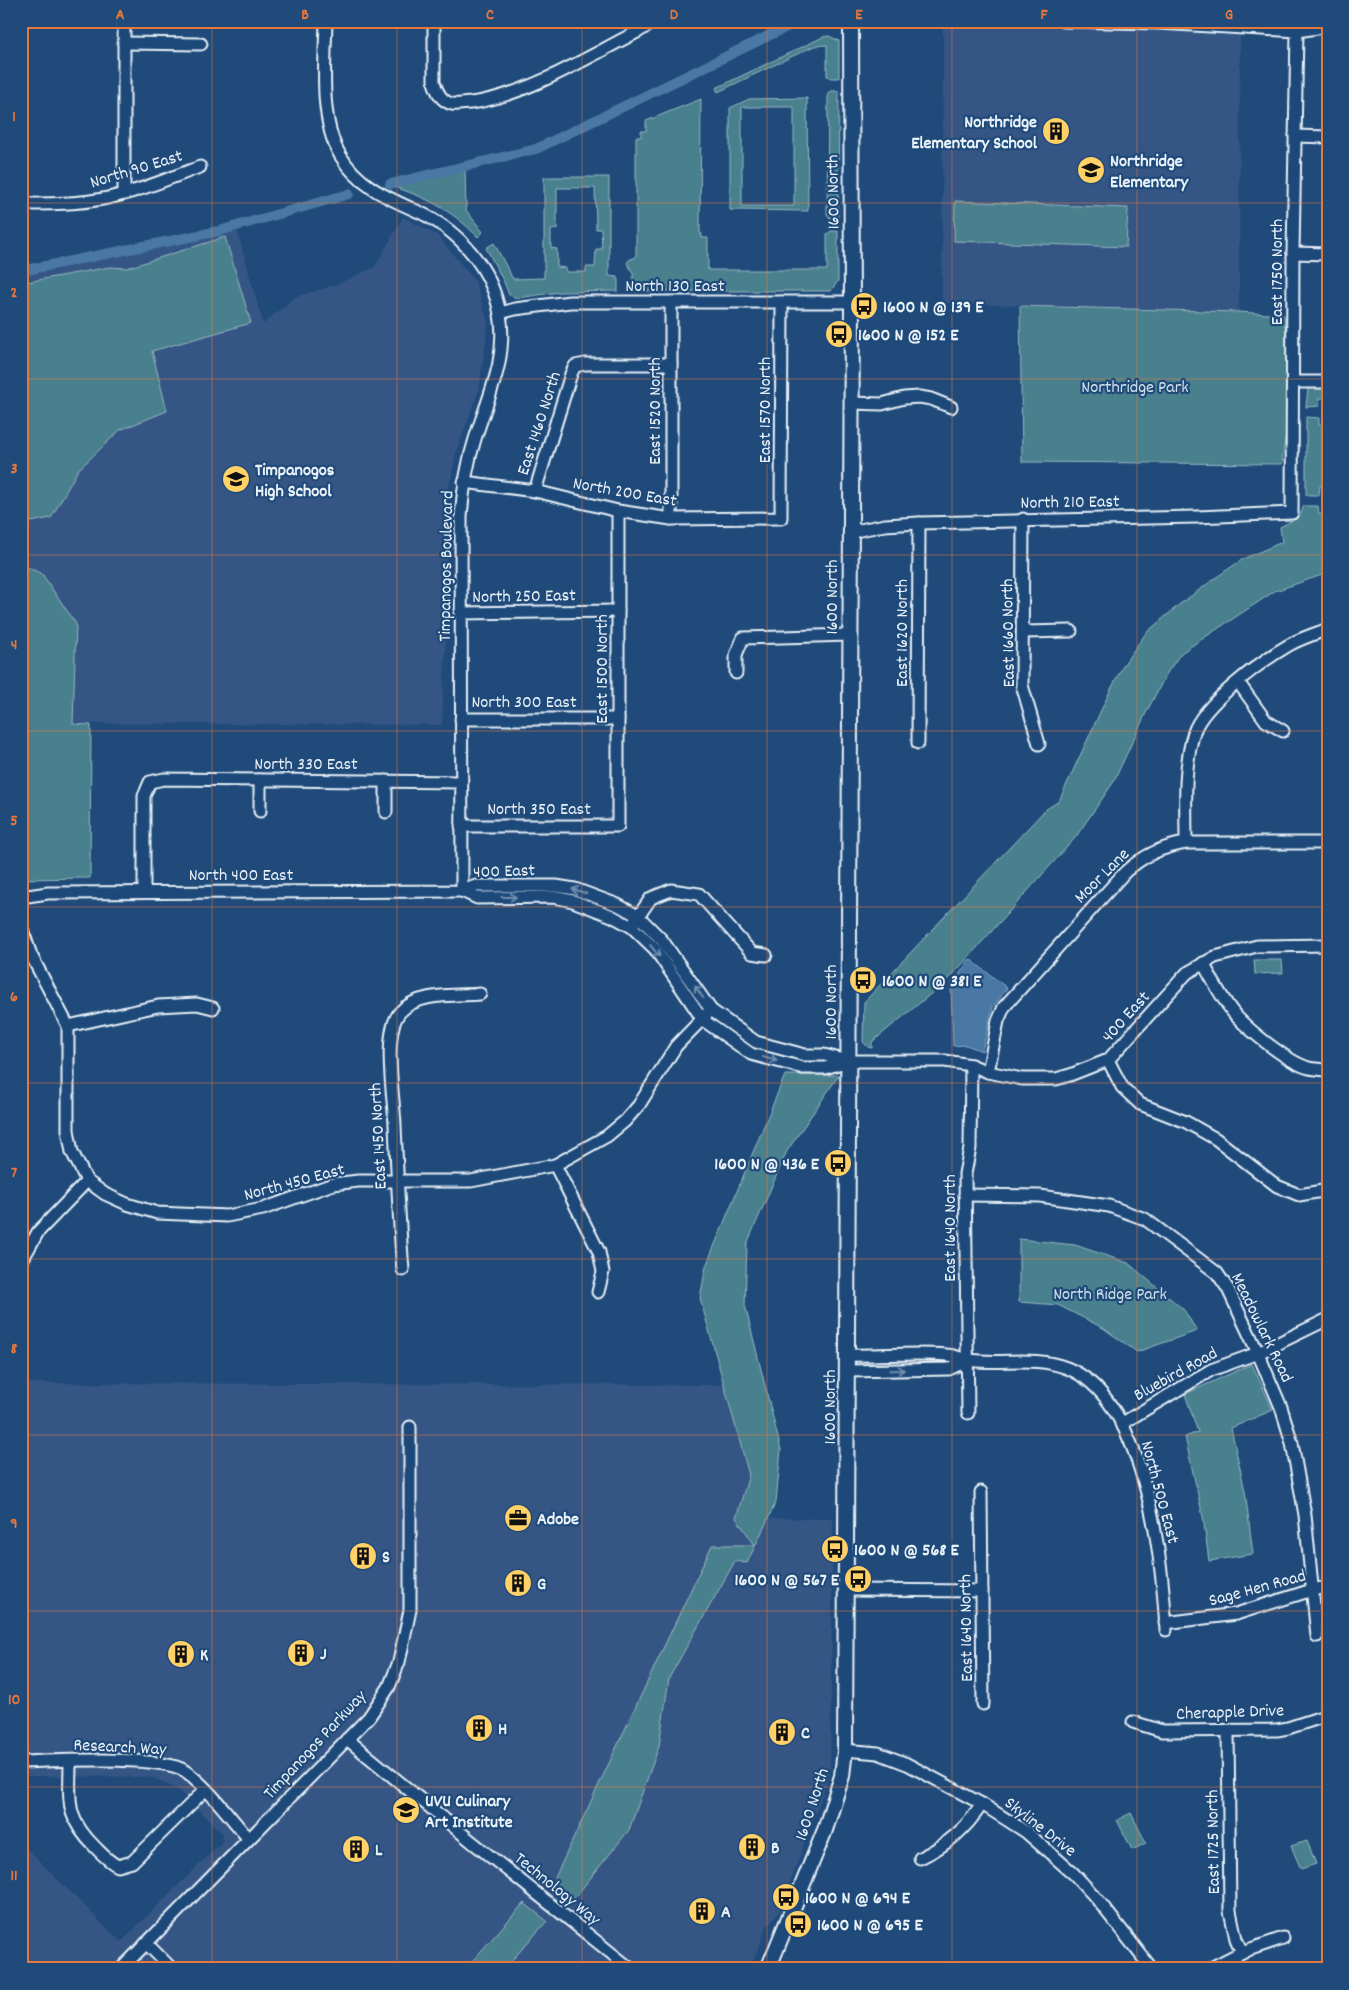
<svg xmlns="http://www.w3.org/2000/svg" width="1349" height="1990" font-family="Dekko,sans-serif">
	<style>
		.built { fill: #345685 }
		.green { fill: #4a808d; stroke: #99b8c2; fill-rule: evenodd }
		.water { fill: #4878a4; stroke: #88a8c6 }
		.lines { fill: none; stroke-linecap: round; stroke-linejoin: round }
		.canal { stroke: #4878a4; stroke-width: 10 }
		.minor-casing { stroke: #e8f1f8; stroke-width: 15 }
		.major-casing { stroke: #e8f1f8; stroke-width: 18 }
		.minor { stroke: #1f4a7a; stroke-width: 11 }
		.major { stroke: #1f4a7a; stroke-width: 14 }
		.oneway { stroke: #6f8dac }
		.grid { fill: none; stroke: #e8773b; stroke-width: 1; stroke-opacity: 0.55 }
		.labels { text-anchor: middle; stroke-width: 4.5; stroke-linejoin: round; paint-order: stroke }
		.poi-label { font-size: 18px; font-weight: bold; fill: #e8f1f8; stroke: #1f4a7a; text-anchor: start }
		.street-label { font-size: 18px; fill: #e8f1f8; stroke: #1f4a7a }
		.park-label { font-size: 18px; fill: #d0e0e8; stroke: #1f4a7a }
		.neatline { fill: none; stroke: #e8773b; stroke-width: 2 }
		.grid-label { font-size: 16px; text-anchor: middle; font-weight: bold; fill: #e8773b }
	</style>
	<rect width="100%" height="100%" fill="#1f4a7a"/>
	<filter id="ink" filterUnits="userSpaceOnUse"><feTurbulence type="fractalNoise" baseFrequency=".02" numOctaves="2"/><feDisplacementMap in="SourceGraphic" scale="10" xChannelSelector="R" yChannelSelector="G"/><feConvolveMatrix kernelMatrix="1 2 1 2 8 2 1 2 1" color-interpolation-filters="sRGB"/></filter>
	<g filter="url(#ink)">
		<g class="built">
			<polygon points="943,21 1240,35 1239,312 942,303"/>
			<polygon points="403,217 437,235 475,281 488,323 479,390 456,453 446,504 448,591 442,725 21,723 21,274 236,226 263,324 295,297 335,285 375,267"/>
			<polygon points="21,1383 725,1385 749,1475 736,1518 833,1519 830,1774 779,1912 766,1928 750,1969 21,1969 21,1843 121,1942 222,1842 223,1834 179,1790 156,1779 148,1777 21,1776"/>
		</g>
		<g class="green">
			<polygon points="829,36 839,41 839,78 831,78 827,76 827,45 814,46 718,92 716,88 823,37"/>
			<polygon points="832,91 839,91 838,218 830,218 827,214 828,93"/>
			<path d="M807 98 808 211 730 210V108L749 99ZM742 107H794V206H742Z"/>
			<polygon points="701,99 700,233 702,234 702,238 708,238 708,270 827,270 827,234 831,231 838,231 838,281 831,291 633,291 633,273 627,263 629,260 636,257 636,137 641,137 641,131 646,131 646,121"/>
			<path d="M465 170 466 210 483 232 478 237C450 209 428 198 391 186Z"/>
			<path d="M544 177H609V276L618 277V291L559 292 517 298 509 295 504 282 486 248 494 243 513 279 544 278ZM557 188H595L596 229H601L602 249H596L595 267H586V272H566V268L557 267V249L551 248V230L557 229Z"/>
			<polygon points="955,201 1128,208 1126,247 954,241"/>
			<polygon points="225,237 251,323 152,351 167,411 120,430 78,470 51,518 21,524 21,283 110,267 127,268"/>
			<polygon points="1020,306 1239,312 1284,315 1287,347 1286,430 1282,464 1022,462"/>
			<polygon points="1308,388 1328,389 1328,398 1319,398 1319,406 1306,407"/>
			<polygon points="1306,417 1319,418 1319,425 1328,425 1328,486 1320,486 1319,495 1306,495"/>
			<polygon points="1304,506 1318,506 1319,514 1328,514 1328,573 1275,591 1181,653 1167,673 1147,711 1113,783 1075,838 949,979 872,1042 872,1048 868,1047 863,1042 864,1002 1045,810 1059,801 1110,691 1124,664 1146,633 1180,604 1221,574 1243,559 1282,542 1280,527 1299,517"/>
			<polygon points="21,564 42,574 76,624 73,724 91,725 90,878 21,879"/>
			<polygon points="1254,960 1282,960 1283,973 1255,974"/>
			<polygon points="785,1075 839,1075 787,1151 747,1244 745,1305 781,1450 776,1502 747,1563 735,1561 669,1678 659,1746 629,1830 572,1901 552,1884 712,1545 755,1545 736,1518 749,1475 700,1298 706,1266"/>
			<polygon points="1019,1239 1075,1245 1128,1263 1184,1310 1197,1331 1137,1352 1103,1328 1058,1305 1019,1302"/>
			<polygon points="1252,1364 1273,1410 1231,1428 1245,1491 1253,1554 1209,1561 1203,1517 1185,1437 1198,1432 1185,1394"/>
			<polygon points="1131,1813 1146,1843 1132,1850 1117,1820"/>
			<polygon points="1307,1841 1316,1864 1301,1869 1291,1846"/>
			<polygon points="524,1903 547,1921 504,1969 465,1969"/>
		</g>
		<polygon class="water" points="970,959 1007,988 993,1007 982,1051 966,1045 953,1046 951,986"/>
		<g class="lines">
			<g class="canal">
				<polyline points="390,184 536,149 799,21"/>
				<polyline points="21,271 219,231 349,194"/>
			</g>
			<g class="minor-casing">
				<g id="minor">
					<path d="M326 21C325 62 319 119 340 155 358 186 388 198 419 212 460 231 492 269 500 314 508 359 488 397 475 439 467 464 463 490 461 517L462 891"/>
					<path d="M434 21V82C437 92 441 101 452 104 458 105 465 103 471 103 526 96 589 56 639 31L647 26 650 21"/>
					<polyline points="1064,21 1158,23 1297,31 1317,28 1328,25"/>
					<polyline points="124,43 201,44"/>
					<polyline points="1295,136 1328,137"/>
					<polyline points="124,194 124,21"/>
					<path d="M21 204C56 204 90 204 124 194 150 187 175 176 200 167"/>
					<polyline points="1293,253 1328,254"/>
					<polyline points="671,302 671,519"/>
					<polyline points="500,313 515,309 570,302 852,302"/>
					<polyline points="1293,382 1328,382"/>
					<polyline points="851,403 882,404 904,398 920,397 931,399 951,407"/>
					<polyline points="464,482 535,491 618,511 671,519 781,518 782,302"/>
					<polyline points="535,491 571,374 575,366 585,364 671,364"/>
					<polyline points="1023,519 1022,685 1039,744"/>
					<polyline points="850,532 885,525 919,523 1197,517 1292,513 1293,253 1297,31"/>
					<polyline points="460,613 618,611"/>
					<polyline points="1023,632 1071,631"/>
					<polyline points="736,673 736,655 743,638 850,635"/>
					<polyline points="1238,682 1266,721 1283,731"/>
					<polyline points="461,719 618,719"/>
					<polyline points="918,743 919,523"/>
					<polyline points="386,781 386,812"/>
					<polyline points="260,811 260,780"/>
					<polyline points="461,826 618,826 618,511"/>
					<path d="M1186 843C1186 806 1183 768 1194 732 1203 704 1263 660 1289 645 1301 638 1315 634 1328 629"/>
					<polyline points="462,891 477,898 553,897 573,901 612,916 632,927 655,949 703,1020 751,1054 803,1068 825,1068 848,1061"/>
					<polyline points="144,892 144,796 150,782 164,779 461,782"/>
					<polyline points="21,897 48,893 462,891 476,886 556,886 575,889 618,905 638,916 662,940 711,1010 756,1042 805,1055 824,1055 848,1061 945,1061 971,1065 988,1072 1022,1079 1056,1079 1070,1075 1108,1060 1187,973 1215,957 1257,946 1328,945"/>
					<polyline points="635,921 651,898 671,890 699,894 752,953 766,955"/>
					<polyline points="21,926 31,955 68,1026 68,1130 72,1152 87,1181 105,1194 127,1204 157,1213 227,1216 263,1209 333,1184 358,1181 471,1181 555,1165 607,1136 625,1121 639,1105 676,1046 711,1010"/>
					<path d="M1203 963C1213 981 1223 1001 1236 1016 1250 1031 1289 1063 1309 1068 1313 1069 1319 1069 1324 1070"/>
					<polyline points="68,1026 158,1006 197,1004 213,1008"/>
					<polyline points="1108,1060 1122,1087 1140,1104 1186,1122 1216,1139 1277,1186 1299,1195 1328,1190"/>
					<path d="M988 1072 998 1021 1004 1007 1125 872C1143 856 1161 847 1186 843H1323L1328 845"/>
					<polyline points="555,1165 599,1252 603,1272 598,1292"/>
					<polyline points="965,1195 1040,1196 1109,1206 1145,1219 1217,1273 1228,1289 1258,1353 1281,1407 1292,1443 1305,1515 1317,1636"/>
					<polyline points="21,1262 38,1232 87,1181"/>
					<path d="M403 1270C399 1222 397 1173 395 1125 394 1099 382 1032 400 1012 418 992 456 996 480 994"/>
					<path d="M848 1355C880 1356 914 1352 947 1355 954 1355 961 1359 969 1360 1002 1365 1034 1355 1067 1368 1145 1399 1162 1556 1166 1630"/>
					<polyline points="848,1371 949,1369 968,1360"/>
					<polyline points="968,1413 965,1174 970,1148 971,1065"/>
					<polyline points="1121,1424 1211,1370 1258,1353 1328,1319"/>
					<polyline points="981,1492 983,1704"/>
					<polyline points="846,1590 982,1591"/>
					<polyline points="1165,1623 1236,1614 1312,1590 1328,1587"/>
					<polyline points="1133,1722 1162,1731 1277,1730 1288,1728 1328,1715"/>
					<polyline points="1228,1730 1230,1911 1236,1939 1242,1952"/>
					<polyline points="347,1739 471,1841 631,1969"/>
					<polyline points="845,1750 878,1753 907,1764 982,1804 1026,1832 1074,1874 1097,1899 1152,1969"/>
					<path d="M70 1761C70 1801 64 1816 95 1847 102 1854 109 1862 118 1866L132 1862 205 1790"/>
					<path d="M21 1762C55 1761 161 1755 185 1771 207 1786 230 1817 248 1838"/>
					<path d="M920 1858C947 1845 966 1829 982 1804"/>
					<polyline points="146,1943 172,1969"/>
					<polyline points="121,1969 369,1717 389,1687 399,1662 410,1610 410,1427"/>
					<polyline points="1209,1969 1242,1952 1283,1938"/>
				</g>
			</g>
			<g class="major-casing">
				<polyline id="major" points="768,1969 825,1830 842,1776 845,1750 852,311 851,21"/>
			</g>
			<use href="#minor" class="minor"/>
			<use href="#major" class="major"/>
		</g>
		<defs><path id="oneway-shaft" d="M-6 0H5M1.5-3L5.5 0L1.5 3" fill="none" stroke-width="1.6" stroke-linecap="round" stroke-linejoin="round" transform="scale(1.25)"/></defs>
		<g class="oneway">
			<use href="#oneway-shaft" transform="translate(579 891) rotate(-163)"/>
			<use href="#oneway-shaft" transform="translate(509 897)"/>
			<use href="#oneway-shaft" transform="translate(655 951) rotate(50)"/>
			<use href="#oneway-shaft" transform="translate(699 992) rotate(-125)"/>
			<use href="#oneway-shaft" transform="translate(770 1059) rotate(16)"/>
			<use href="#oneway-shaft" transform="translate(897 1370) rotate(-1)"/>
		</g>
	</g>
	<path class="grid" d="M212 21V1969M397 21V1969M582 21V1969M767 21V1969M952 21V1969M1137 21V1969M21 203H1328M21 379H1328M21 555H1328M21 731H1328M21 907H1328M21 1083H1328M21 1259H1328M21 1435H1328M21 1611H1328M21 1787H1328"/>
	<defs>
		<g id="building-disc" transform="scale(1.4375)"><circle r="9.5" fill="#ffd166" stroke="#1f4a7a"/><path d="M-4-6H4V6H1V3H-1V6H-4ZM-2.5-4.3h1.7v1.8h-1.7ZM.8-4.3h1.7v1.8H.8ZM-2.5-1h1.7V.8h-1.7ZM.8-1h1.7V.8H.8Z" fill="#111"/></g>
		<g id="school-disc" transform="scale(1.4375)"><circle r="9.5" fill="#ffd166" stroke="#1f4a7a"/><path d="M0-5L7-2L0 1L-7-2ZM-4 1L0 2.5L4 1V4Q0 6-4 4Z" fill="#111"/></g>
		<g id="bus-disc" transform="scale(1.4375)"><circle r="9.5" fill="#ffd166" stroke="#1f4a7a"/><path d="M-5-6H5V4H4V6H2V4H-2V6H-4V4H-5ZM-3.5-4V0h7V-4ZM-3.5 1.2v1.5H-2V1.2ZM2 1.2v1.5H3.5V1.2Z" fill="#111"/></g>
		<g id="office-disc" transform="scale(1.4375)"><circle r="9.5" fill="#ffd166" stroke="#1f4a7a"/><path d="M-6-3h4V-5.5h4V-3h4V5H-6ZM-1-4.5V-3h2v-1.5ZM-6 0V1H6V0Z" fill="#111"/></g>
	</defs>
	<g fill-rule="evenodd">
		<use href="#building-disc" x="1056" y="131"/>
		<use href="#school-disc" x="1091" y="170"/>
		<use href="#bus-disc" x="864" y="306"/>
		<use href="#bus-disc" x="839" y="334"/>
		<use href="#school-disc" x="236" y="479"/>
		<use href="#bus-disc" x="863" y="980"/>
		<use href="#bus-disc" x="838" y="1163"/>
		<use href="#office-disc" x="518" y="1518"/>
		<use href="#bus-disc" x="835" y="1549"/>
		<use href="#building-disc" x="363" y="1556"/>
		<use href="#bus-disc" x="858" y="1579"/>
		<use href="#building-disc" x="518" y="1583"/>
		<use href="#building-disc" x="301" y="1653"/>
		<use href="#building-disc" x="181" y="1654"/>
		<use href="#building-disc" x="479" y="1728"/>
		<use href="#building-disc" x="782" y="1732"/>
		<use href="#school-disc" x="406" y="1810"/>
		<use href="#building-disc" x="752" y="1847"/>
		<use href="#building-disc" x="356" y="1849"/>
		<use href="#bus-disc" x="786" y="1897"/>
		<use href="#building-disc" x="702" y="1911"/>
		<use href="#bus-disc" x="798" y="1924"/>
	</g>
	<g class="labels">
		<g class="poi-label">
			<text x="1037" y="127" text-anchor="end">Northridge<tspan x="1037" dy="21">Elementary School</tspan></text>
			<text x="1110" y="166">Northridge<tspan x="1110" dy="21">Elementary</tspan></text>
			<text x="883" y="312">1600 N @ 139 E</text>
			<text x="858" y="340">1600 N @ 152 E</text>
			<text x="255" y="475">Timpanogos<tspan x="255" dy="21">High School</tspan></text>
			<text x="882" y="986">1600 N @ 381 E</text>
			<text x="819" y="1169" text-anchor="end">1600 N @ 436 E</text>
			<text x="537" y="1524">Adobe</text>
			<text x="854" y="1555">1600 N @ 568 E</text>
			<text x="382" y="1562">S</text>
			<text x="839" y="1585" text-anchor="end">1600 N @ 567 E</text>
			<text x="537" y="1589">G</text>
			<text x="320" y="1659">J</text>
			<text x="200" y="1660">K</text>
			<text x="498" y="1734">H</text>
			<text x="801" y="1738">C</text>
			<text x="425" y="1806">UVU Culinary<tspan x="425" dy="21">Art Institute</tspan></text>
			<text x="771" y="1853">B</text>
			<text x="375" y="1855">L</text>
			<text x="805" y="1903">1600 N @ 694 E</text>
			<text x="721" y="1917">A</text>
			<text x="817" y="1930">1600 N @ 695 E</text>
		</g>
		<g class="street-label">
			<text transform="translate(136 168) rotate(-17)" y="6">North 90 East</text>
			<text transform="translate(832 192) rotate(-91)" y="6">1600 North</text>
			<text transform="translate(1276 272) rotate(-90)" y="6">East 1750 North</text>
			<text x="675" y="291">North 130 East</text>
			<text transform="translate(764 410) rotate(-90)" y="6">East 1570 North</text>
			<text transform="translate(654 411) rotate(-90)" y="6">East 1520 North</text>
			<text transform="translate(538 423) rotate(-72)" y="6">East 1460 North</text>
			<text transform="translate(625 491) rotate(10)" y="6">North 200 East</text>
			<text transform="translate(1070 501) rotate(-1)" y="6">North 210 East</text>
			<text transform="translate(445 566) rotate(-89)" y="6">Timpanogos Boulevard</text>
			<text transform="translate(524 595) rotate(-1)" y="6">North 250 East</text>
			<text transform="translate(831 597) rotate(-90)" y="6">1600 North</text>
			<text transform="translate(901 633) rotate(-90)" y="6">East 1620 North</text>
			<text transform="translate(1007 633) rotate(-91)" y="6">East 1660 North</text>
			<text transform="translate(601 669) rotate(-90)" y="6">East 1500 North</text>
			<text x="524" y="707">North 300 East</text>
			<text x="306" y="769">North 330 East</text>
			<text x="539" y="814">North 350 East</text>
			<text transform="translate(504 870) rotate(-2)" y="6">400 East</text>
			<text x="241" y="880">North 400 East</text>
			<text transform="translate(1101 875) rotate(-45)" y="6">Moor Lane</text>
			<text transform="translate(830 1002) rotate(-90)" y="6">1600 North</text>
			<text transform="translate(1125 1016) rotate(-48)" y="6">400 East</text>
			<text transform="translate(377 1136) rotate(-93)" y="6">East 1450 North</text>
			<text transform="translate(294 1181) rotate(-15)" y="6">North 450 East</text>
			<text transform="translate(949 1228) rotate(-90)" y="6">East 1640 North</text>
			<text transform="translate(1263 1327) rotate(64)" y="6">Meadowlark Road</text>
			<text transform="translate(1175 1373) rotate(-29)" y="6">Bluebird Road</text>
			<text transform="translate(829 1407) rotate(-90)" y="6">1600 North</text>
			<text transform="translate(1161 1492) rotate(75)" y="6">North 500 East</text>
			<text transform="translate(1257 1587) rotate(-15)" y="6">Sage Hen Road</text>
			<text transform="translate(965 1628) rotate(-91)" y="6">East 1640 North</text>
			<text transform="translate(1230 1711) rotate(-2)" y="6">Cherapple Drive</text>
			<text transform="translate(314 1744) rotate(-47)" y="6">Timpanogos Parkway</text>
			<text transform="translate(120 1746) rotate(3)" y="6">Research Way</text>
			<text transform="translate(811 1804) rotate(-72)" y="6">1600 North</text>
			<text transform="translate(1041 1826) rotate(38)" y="6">Skyline Drive</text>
			<text transform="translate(1212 1842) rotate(-91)" y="6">East 1725 North</text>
			<text transform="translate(558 1888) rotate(39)" y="6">Technology Way</text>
		</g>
		<g class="park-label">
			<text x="1135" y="392">Northridge Park</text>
			<text x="1110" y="1299">North Ridge Park</text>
		</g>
	</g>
	<rect width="1349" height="1990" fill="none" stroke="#1f4a7a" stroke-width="55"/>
	<rect x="28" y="28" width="1294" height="1934" class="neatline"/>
	<g class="grid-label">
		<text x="120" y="19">A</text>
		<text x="305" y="19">B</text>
		<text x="490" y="19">C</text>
		<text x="674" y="19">D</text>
		<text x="859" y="19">E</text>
		<text x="1044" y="19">F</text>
		<text x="1229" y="19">G</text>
		<text x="14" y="121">1</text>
		<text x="14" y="297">2</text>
		<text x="14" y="473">3</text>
		<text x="14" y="649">4</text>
		<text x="14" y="825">5</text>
		<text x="14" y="1001">6</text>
		<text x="14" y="1177">7</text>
		<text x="14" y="1353">8</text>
		<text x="14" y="1528">9</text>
		<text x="14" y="1704">10</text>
		<text x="14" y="1880">11</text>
	</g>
</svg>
